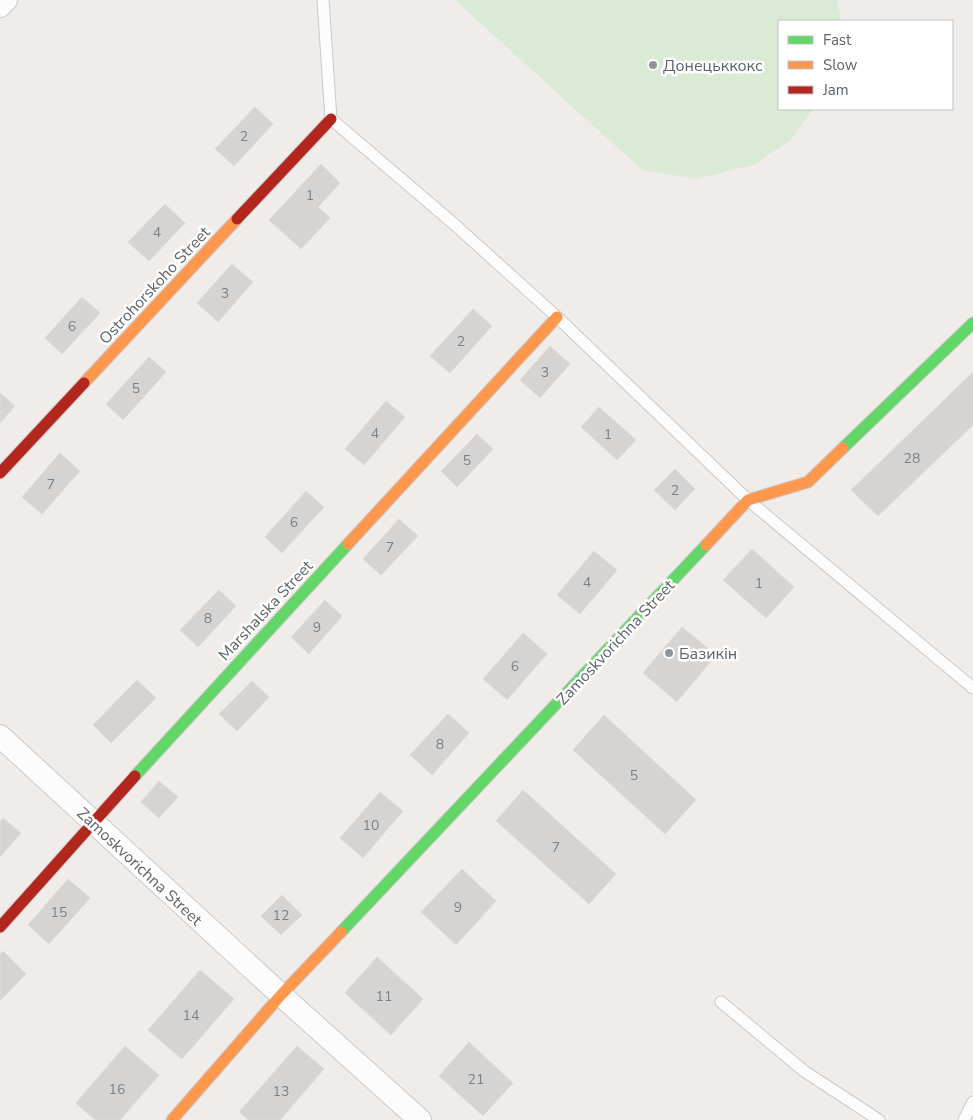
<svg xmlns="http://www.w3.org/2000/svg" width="973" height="1120" font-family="'Nunito Sans',sans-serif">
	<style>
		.green { fill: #dbead5 }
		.building { fill: #d6d4d3; stroke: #dedbd8 }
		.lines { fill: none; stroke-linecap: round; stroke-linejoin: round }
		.lane-casing { stroke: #cacaca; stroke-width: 13 }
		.street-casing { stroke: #cacaca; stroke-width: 24 }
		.fast-casing { stroke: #cacaca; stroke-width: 13 }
		.slow-casing { stroke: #cacaca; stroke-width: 13 }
		.jam-casing { stroke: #cacaca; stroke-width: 13 }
		.lane { stroke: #fdfcfc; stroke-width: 11 }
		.street { stroke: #fdfcfc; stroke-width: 22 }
		.fast { stroke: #63d668; stroke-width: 11 }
		.slow { stroke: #ff974d; stroke-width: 11 }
		.jam { stroke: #b3261e; stroke-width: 11 }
		.poi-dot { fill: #919495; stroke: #fff; stroke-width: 2 }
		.labels { text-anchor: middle; stroke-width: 5; stroke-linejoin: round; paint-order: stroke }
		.number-label { font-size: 14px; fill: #7d8184 }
		.poi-label { font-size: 16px; fill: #5e6468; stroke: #fff; text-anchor: start }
		.street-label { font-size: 16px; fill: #5e6468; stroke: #fff }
	</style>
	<rect width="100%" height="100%" fill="#efece9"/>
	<polygon class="green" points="455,0 837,0 841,20 779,21 779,109 813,109 791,140 753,165 697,179 642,170"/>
	<g class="building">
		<polygon points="255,107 273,124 234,166 215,149"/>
		<polygon points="321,164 340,183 318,207 330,218 301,249 269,220"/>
		<polygon points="165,204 185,223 149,261 128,242"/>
		<polygon points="232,264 253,282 218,322 197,303"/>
		<polygon points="82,297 100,313 62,354 45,338"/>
		<polygon points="473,309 492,326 450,373 430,356"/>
		<polygon points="550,346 570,364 540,398 520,380"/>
		<polygon points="149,357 166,372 123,420 106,404"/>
		<polygon points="973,372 973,425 878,516 851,490"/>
		<polygon points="0,393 15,406 0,423"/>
		<polygon points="386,401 405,417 364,465 345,449"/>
		<polygon points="599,407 636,440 617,460 581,427"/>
		<polygon points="477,434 493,449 457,487 441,471"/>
		<polygon points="60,453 80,471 42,514 22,497"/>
		<polygon points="675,469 695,489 675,510 654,490"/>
		<polygon points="306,491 324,507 282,553 265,537"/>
		<polygon points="399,519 418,536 381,575 363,559"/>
		<polygon points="752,549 794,587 766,618 723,580"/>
		<polygon points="594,551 617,570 580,614 557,595"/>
		<polygon points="219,590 236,606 198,647 180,630"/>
		<polygon points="325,600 342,616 309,654 291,637"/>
		<polygon points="682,627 716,655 677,702 643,673"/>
		<polygon points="523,633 547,654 507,700 483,679"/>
		<polygon points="137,680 156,698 111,743 93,725"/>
		<polygon points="252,681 269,697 237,731 219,714"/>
		<polygon points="448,714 469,733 432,775 410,755"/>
		<polygon points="604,715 696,800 665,834 573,750"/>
		<polygon points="159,781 178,797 159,818 141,802"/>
		<polygon points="523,790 616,874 589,904 496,821"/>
		<polygon points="380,792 403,811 363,858 340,838"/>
		<polygon points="3,818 21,833 0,857 0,821"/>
		<polygon points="462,869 496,901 456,945 421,912"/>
		<polygon points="68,879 90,898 49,944 28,925"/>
		<polygon points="282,895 302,915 281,935 261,916"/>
		<polygon points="3,951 26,974 0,1001 0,954"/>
		<polygon points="377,957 423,999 391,1035 345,993"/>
		<polygon points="200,970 234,999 182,1059 148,1030"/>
		<polygon points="469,1042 513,1083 483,1116 439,1076"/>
		<polygon points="125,1046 159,1075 120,1120 95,1120 76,1103"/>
		<polygon points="297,1046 324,1069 280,1120 248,1120 239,1112"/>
	</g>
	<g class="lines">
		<g class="lane-casing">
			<g id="lane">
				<polyline points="323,0 331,119 454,224 557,317 748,500 973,688"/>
				<polyline points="721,1002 804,1071 879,1120"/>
				<polyline points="964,1120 973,1102"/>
			</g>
		</g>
		<g class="street-casing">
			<g id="street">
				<polyline points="0,6 6,0"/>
				<polyline points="0,736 281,995 420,1120"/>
			</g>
		</g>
		<g class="fast-casing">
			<g id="fast">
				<polyline points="843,448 973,323"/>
				<polyline points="135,776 348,544"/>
				<polyline points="341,932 706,545"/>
			</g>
		</g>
		<g class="slow-casing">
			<g id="slow">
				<polyline points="84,383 237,219"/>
				<polyline points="348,544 557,317"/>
				<polyline points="706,545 748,500 808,482 843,448"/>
				<polyline points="172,1120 281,995 341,932"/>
			</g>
		</g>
		<g class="jam-casing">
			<g id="jam">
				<polyline points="237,219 331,119"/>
				<polyline points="0,473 84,383"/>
				<polyline points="0,927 135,776"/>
			</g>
		</g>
		<use href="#lane" class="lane"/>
		<use href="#street" class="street"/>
		<use href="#fast" class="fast"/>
		<use href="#slow" class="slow"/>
		<use href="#jam" class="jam"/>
	</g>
	<g class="poi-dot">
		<circle cx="653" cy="65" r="5"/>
		<circle cx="669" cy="653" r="5"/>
	</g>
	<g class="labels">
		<g class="number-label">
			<text x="244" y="141">2</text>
			<text x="310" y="200">1</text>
			<text x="157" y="237">4</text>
			<text x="225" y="298">3</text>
			<text x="72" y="331">6</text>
			<text x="461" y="346">2</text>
			<text x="545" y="377">3</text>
			<text x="136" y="393">5</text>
			<text x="375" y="438">4</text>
			<text x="608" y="439">1</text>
			<text x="912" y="463">28</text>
			<text x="467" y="465">5</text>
			<text x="51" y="489">7</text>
			<text x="675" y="495">2</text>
			<text x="294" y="527">6</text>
			<text x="390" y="552">7</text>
			<text x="587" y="587">4</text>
			<text x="759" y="588">1</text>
			<text x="208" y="623">8</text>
			<text x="317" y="632">9</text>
			<text x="515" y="671">6</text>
			<text x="440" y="749">8</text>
			<text x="634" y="780">5</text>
			<text x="371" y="830">10</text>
			<text x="556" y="852">7</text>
			<text x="458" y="912">9</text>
			<text x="59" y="917">15</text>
			<text x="281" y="920">12</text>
			<text x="384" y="1001">11</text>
			<text x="191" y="1020">14</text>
			<text x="476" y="1084">21</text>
			<text x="117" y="1094">16</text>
			<text x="281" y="1096">13</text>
		</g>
		<g class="poi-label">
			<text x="663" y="71">Донецьккокс</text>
			<text x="679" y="659">Базикін</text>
		</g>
		<g class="street-label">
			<text transform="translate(154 285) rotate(-47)" y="6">Ostrohorskoho Street</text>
			<text transform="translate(265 610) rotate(-47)" y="6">Marshalska Street</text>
			<text transform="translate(615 642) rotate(-47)" y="6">Zamoskvorichna Street</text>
			<text transform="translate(140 866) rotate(43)" y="6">Zamoskvorichna Street</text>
		</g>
	</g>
	<rect x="778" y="20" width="175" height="90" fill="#ffffff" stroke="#bfc1c3"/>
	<rect x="788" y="36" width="25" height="8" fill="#63d668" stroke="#bfc1c3"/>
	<text x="823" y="45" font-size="15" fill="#5e6468">Fast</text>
	<rect x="788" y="61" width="25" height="8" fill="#ff974d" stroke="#bfc1c3"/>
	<text x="823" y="70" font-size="15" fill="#5e6468">Slow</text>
	<rect x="788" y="86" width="25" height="8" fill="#b3261e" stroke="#bfc1c3"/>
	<text x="823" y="95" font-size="15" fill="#5e6468">Jam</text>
</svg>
